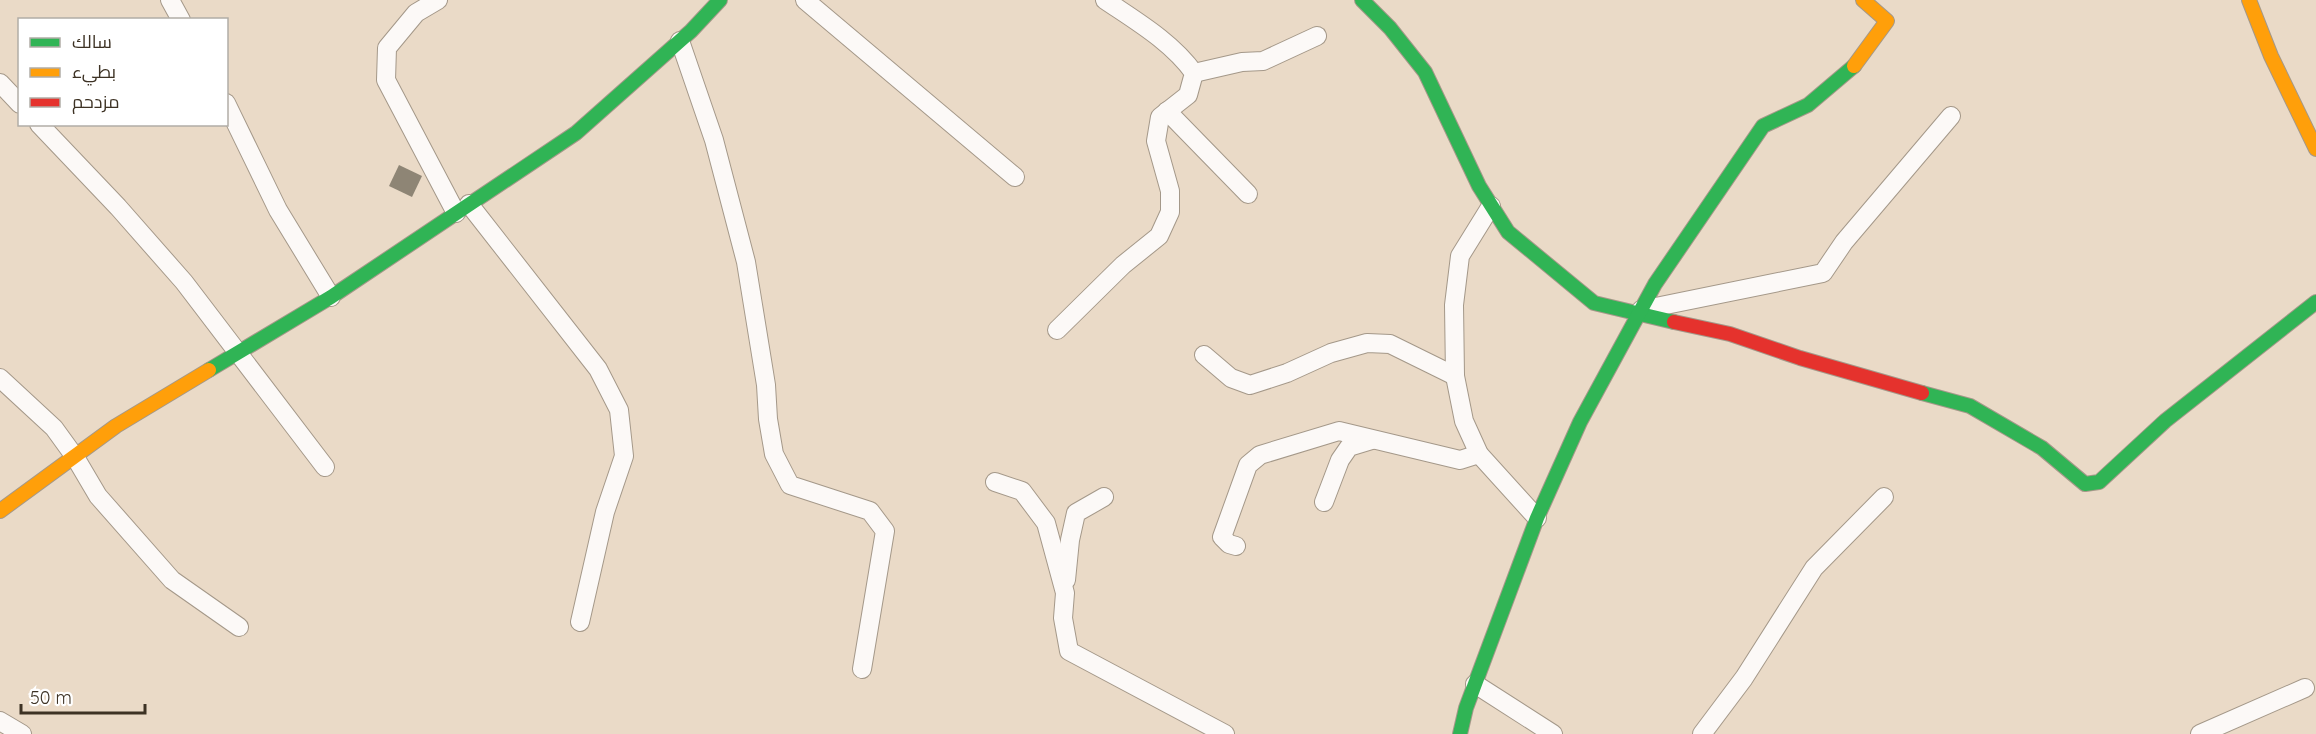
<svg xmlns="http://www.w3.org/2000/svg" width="2316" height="734" font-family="Quicksand,Cairo,sans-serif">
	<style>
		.building { fill: #8e8575 }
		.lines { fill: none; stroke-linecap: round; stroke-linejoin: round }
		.street-casing { stroke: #a49889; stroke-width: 20 }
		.fast-casing { stroke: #a49889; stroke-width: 16 }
		.slow-casing { stroke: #a49889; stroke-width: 16 }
		.jam-casing { stroke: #a49889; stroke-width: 16 }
		.street { stroke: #fcf9f7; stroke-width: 18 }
		.fast { stroke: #30b455; stroke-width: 14 }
		.slow { stroke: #ff9f0a; stroke-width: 14 }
		.jam { stroke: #e5322d; stroke-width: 14 }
	</style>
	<rect width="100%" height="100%" fill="#eadac7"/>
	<polygon class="building" points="399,165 422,176 412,197 389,186"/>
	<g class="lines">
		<g class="street-casing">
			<g id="street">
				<polyline points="170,0 181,20"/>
				<polyline points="438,0 416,13 387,48 386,80 456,213"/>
				<polyline points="805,0 1015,177"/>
				<polyline points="680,41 714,140 746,262 766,385 768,419 774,454 790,485 870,511 885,531 862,669"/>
				<polyline points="1194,73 1242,62 1263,61 1317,36"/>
				<polyline points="0,83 20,104"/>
				<polyline points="226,103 278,210 331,297"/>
				<polyline points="1167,111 1248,194"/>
				<polyline points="39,124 118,207 184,282 325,467"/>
				<polyline points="469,204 598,369 619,410 624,456 605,512 580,622"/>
				<polyline points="1491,206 1460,256 1454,305 1455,376 1464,421 1479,454 1537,518"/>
				<polyline points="1641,310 1823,273 1844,242 1951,116"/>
				<path d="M1057 330 1123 265 1159 236 1170 212V191L1156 141 1160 117 1188 95 1194 73C1172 42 1136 21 1105 0"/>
				<polyline points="1204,355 1231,378 1250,385 1287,373 1331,353 1367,343 1390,344 1455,376"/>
				<polyline points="0,378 54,428 75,457 98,496 172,580 239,627"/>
				<polyline points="995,482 1022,491 1046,523 1065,593 1063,618 1069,651 1225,734"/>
				<polyline points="1324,502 1340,460 1349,447 1372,440"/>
				<polyline points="1236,546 1229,544 1222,537 1248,465 1260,455 1339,431 1460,460 1479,454"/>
				<polyline points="1066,580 1070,540 1076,513 1104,497"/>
				<polyline points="1475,684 1553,734"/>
				<polyline points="0,721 22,734"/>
				<polyline points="1702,734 1744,678 1814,568 1884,497"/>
				<polyline points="2200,734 2305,688"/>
			</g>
		</g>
		<g class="fast-casing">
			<g id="fast">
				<polyline points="1362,0 1390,28 1425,72 1479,186 1508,232 1594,303 1674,322"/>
				<polyline points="209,370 331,297 576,133 691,31 720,0"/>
				<polyline points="1922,393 1970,406 2042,448 2085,484 2099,482 2165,421 2316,302"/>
				<polyline points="1460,734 1466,708 1537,518 1580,422 1655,284 1763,126 1808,105 1854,66"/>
			</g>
		</g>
		<g class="slow-casing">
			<g id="slow">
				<polyline points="2249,0 2271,56 2316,149"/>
				<polyline points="1854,66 1887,21 1863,0"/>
				<polyline points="0,511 116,426 209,370"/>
			</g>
		</g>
		<g class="jam-casing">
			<polyline id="jam" points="1674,322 1730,334 1800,358 1922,393"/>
		</g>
		<use href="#street" class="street"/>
		<use href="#fast" class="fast"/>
		<use href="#slow" class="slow"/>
		<use href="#jam" class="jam"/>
	</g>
	<rect x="18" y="18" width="210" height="108" fill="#ffffff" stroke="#b1ada7" stroke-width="1.5"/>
	<rect x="30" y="38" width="30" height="9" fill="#30b455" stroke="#b1ada7" stroke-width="1.5"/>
	<text x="72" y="48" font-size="18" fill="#3d3224">سالك</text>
	<rect x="30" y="68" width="30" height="9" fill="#ff9f0a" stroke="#b1ada7" stroke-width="1.5"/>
	<text x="72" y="78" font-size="18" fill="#3d3224">بطيء</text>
	<rect x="30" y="98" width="30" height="9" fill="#e5322d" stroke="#b1ada7" stroke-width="1.5"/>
	<text x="72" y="108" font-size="18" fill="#3d3224">مزدحم</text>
	<path d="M21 704v9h124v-9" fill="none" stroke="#3d3224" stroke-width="3"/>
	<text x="30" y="704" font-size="18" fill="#3d3224" stroke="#ffffff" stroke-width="4.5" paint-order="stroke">50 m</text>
</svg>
